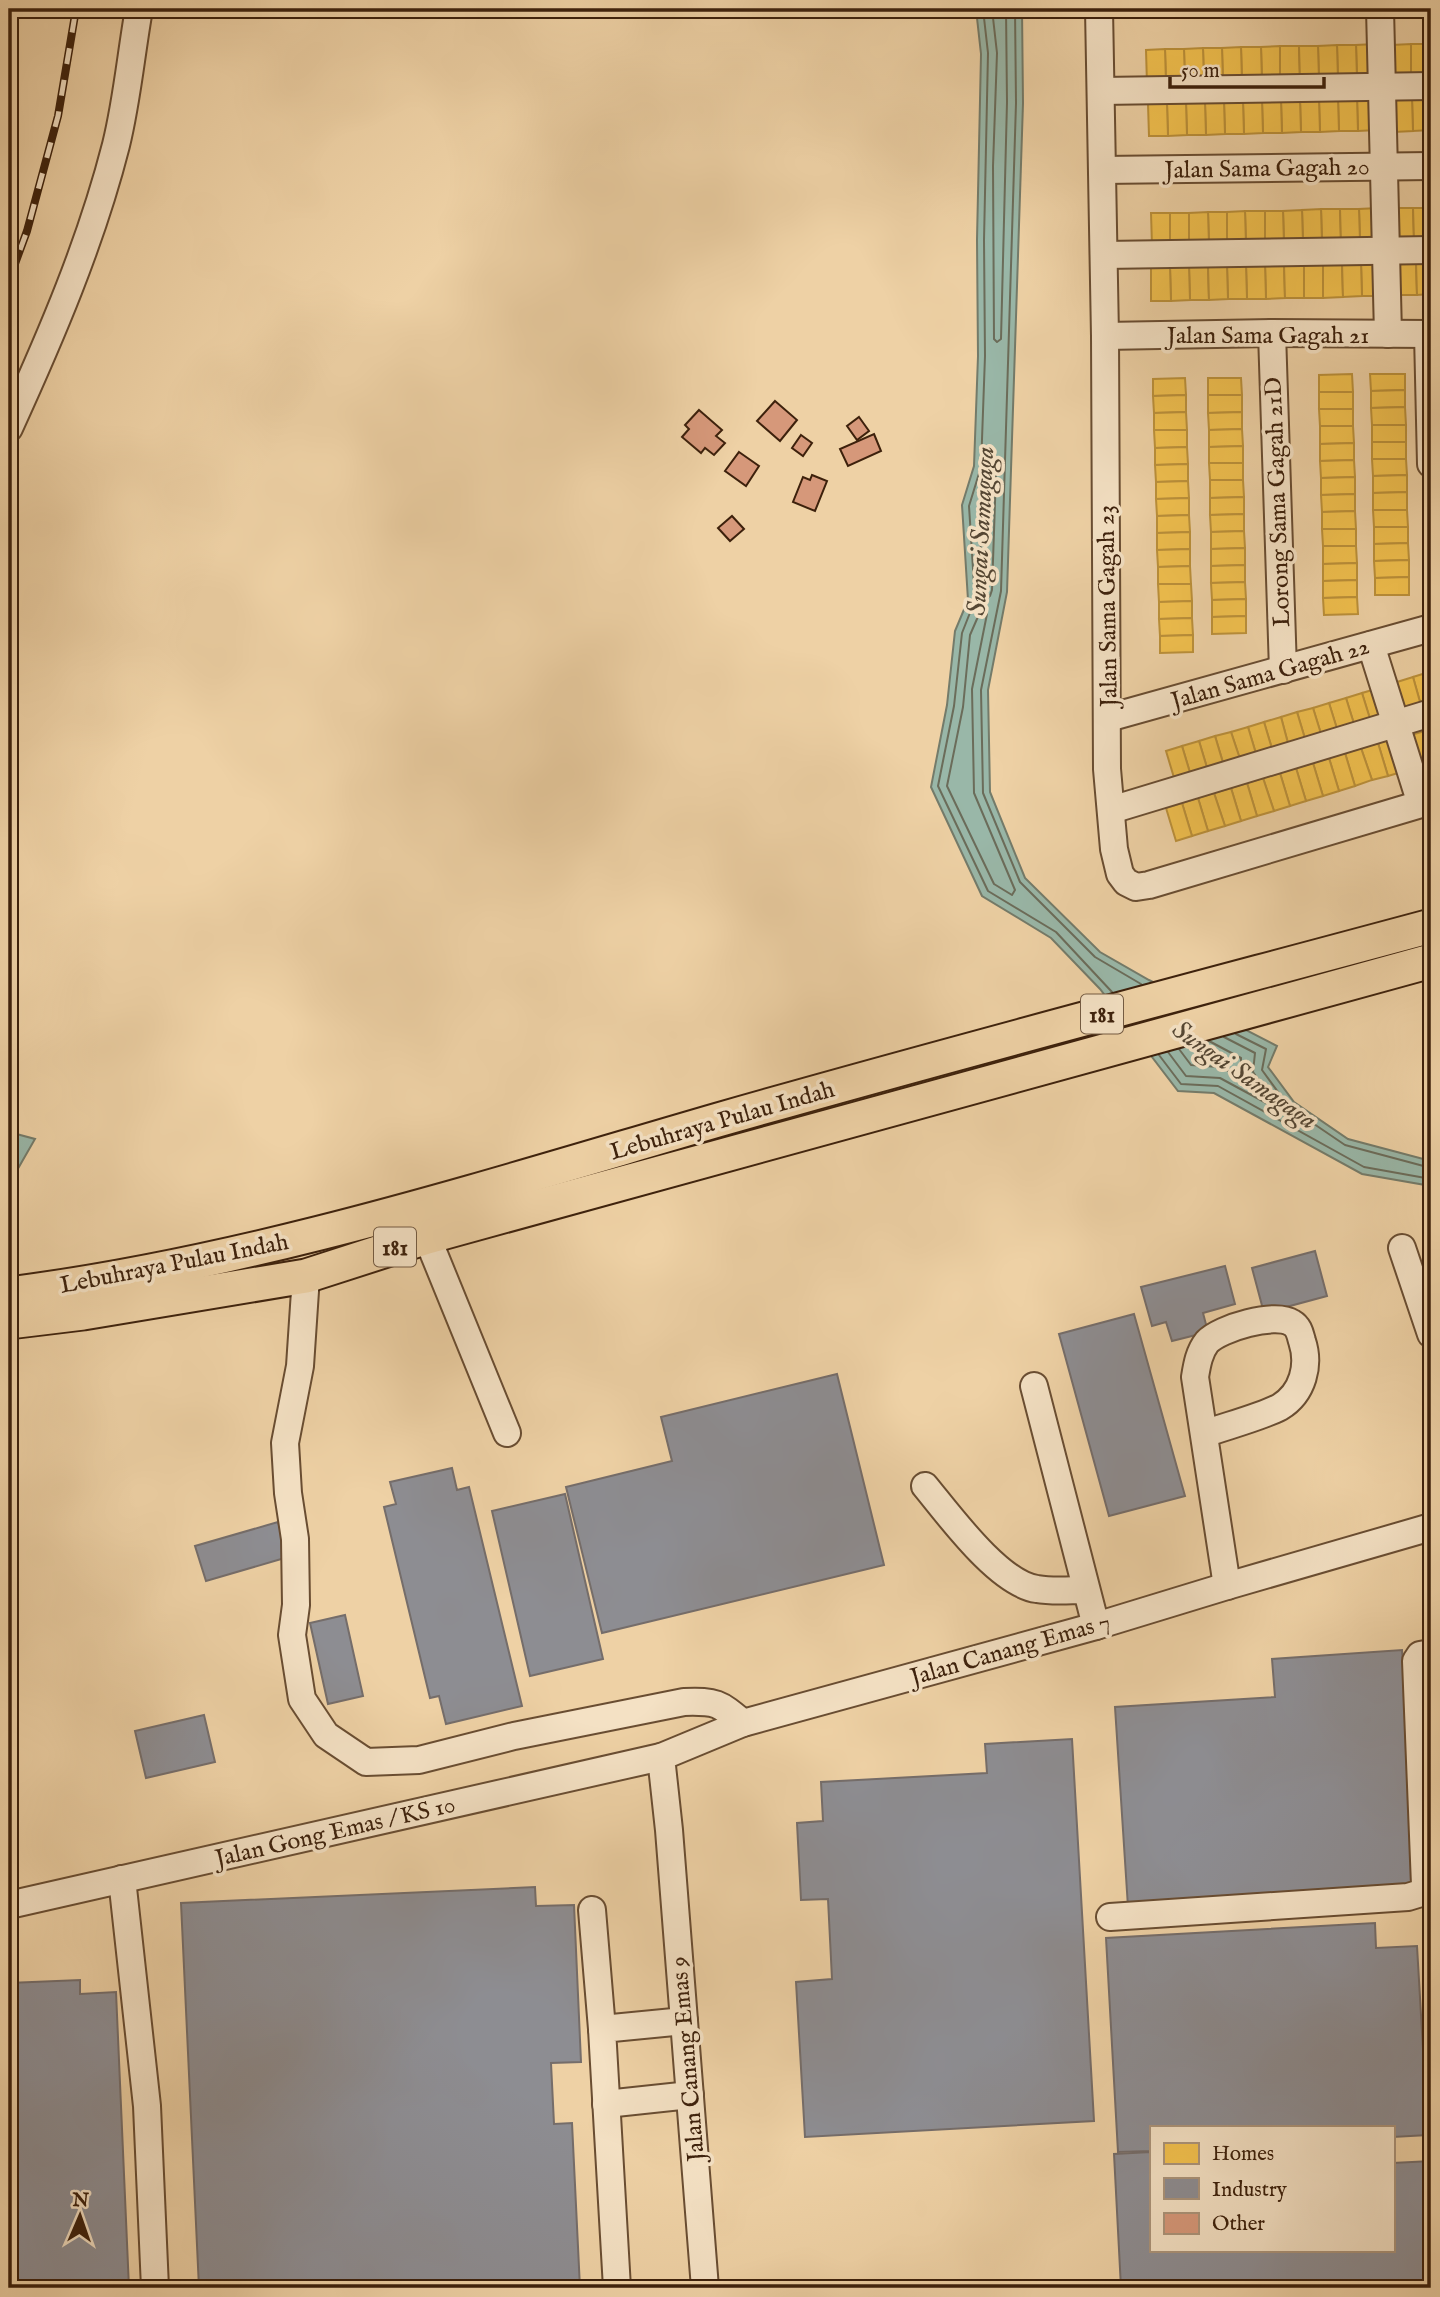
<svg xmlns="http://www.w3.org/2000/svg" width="1440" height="2297" font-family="'IM FELL English',serif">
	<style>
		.water { fill: #99b7a8; stroke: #747b6a; stroke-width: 2 }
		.homes { fill: #f2c14e; stroke: #bc913a; stroke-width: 2 }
		.industry { fill: #8d8d92; stroke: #756d6a; stroke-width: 2 }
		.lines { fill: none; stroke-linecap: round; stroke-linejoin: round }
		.shore { stroke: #6b6c5a; stroke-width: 2 }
		.building { fill: #d6987a; stroke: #3d210c; stroke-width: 2 }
		.minor-casing { stroke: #694d32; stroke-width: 30 }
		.major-casing { stroke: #3d210c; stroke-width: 37 }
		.minor { stroke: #f4e1c4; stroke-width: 26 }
		.major { stroke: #eed1a5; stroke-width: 33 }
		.rail-casing { stroke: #3d210c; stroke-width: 8 }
		.rail { stroke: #f4e1c4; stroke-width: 5; stroke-dasharray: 16; stroke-linecap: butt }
		.labels { text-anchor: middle; stroke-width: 7; stroke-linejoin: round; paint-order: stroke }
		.shield { fill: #f4e1c4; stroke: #745b43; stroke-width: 2 }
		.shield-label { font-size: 23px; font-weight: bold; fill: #3d210c }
		.street-label { font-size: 24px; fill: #3d210c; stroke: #f4e1c4 }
		.water-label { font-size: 26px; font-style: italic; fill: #544633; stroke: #f4e1c4 }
	</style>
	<rect width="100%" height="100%" fill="#eed1a5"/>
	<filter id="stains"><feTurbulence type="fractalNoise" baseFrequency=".00286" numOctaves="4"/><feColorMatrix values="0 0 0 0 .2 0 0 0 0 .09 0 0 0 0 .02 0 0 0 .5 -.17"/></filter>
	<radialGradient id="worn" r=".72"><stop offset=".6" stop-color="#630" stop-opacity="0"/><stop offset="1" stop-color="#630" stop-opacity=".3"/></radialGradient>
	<g class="water">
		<polygon points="976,9 1022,9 1023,103 1007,592 988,690 990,792 1025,878 1100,952 1149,980 1277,1046 1268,1067 1294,1102 1348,1139 1431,1161 1431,1186 1362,1174 1214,1093 1178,1091 1100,989 1051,938 982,896 931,787 947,705 955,631 968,600 962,505 974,466 978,356 977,240 981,54"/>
		<polygon points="9,1132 35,1139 16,1172 9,1178"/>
	</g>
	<g class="homes">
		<polygon points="1375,44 1376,78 1357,78 1356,45"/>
		<polygon points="1411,44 1430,44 1430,76 1411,77"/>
		<polygon points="1411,44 1411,77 1392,77 1392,45"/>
		<polygon points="1337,45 1356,45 1357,78 1338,79"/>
		<polygon points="1337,45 1338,79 1319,79 1318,46"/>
		<polygon points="1280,46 1299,46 1300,80 1280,80"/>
		<polygon points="1280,46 1280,80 1262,81 1261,47"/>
		<polygon points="1299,46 1318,46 1319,79 1300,80"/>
		<polygon points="1241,47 1261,47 1262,81 1242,81"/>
		<polygon points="1241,47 1242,81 1223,82 1222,48"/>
		<polygon points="1203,48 1222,48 1223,82 1204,82"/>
		<polygon points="1203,48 1204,82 1185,83 1184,49"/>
		<polygon points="1165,49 1184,49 1185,83 1166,83"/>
		<polygon points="1165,49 1166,83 1147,84 1146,50"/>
		<polygon points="1357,98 1376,98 1377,130 1358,131"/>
		<polygon points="1357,98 1358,131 1339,131 1338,99"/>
		<polygon points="1431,98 1431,130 1413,131 1412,99"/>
		<polygon points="1338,99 1339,131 1320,132 1319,100"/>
		<polygon points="1393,99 1412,99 1413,131 1394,132"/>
		<polygon points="1300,100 1319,100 1320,132 1301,132"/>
		<polygon points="1300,100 1301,132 1282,133 1281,101"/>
		<polygon points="1262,101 1281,101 1282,133 1263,133"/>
		<polygon points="1262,101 1263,133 1244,134 1243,102"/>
		<polygon points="1224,102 1243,102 1244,134 1225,134"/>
		<polygon points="1224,102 1225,134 1206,135 1205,103"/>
		<polygon points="1186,103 1205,103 1206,135 1187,135"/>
		<polygon points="1186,103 1187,135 1168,136 1167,104"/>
		<polygon points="1148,104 1167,104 1168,136 1149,136"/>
		<polygon points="1378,208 1379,240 1360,241 1359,209"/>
		<polygon points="1394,208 1413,208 1414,240 1395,241"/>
		<polygon points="1413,208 1431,208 1431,240 1414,240"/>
		<polygon points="1321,209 1340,209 1341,242 1322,242"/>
		<polygon points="1321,209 1322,242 1303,242 1302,210"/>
		<polygon points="1340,209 1359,209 1360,241 1341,242"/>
		<polygon points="1302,210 1303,242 1284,243 1283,211"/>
		<polygon points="1245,211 1265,211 1265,243 1246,244"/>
		<polygon points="1245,211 1246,244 1227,244 1227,212"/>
		<polygon points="1265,211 1283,211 1284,243 1265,243"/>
		<polygon points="1208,212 1227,212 1227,244 1209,244"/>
		<polygon points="1208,212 1209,244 1189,245 1189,213"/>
		<polygon points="1151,213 1170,213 1170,245 1152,246"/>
		<rect x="1170" y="213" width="19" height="32"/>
		<polygon points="1380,262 1381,296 1362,296 1361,263"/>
		<polygon points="1397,262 1416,262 1417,295 1398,295"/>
		<polygon points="1416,262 1431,262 1431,294 1417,295"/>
		<polygon points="1323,263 1342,263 1343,297 1323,298"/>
		<polygon points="1323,263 1323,298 1304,298 1304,264"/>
		<polygon points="1342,263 1361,263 1362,296 1343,297"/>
		<polygon points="1265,264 1284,264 1285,298 1266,299"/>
		<polygon points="1265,264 1266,299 1247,299 1246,265"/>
		<polygon points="1284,264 1304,264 1304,298 1285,298"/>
		<polygon points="1246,265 1247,299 1228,299 1227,266"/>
		<polygon points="1189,266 1208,266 1209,300 1190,300"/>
		<polygon points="1189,266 1190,300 1171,301 1170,267"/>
		<polygon points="1208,266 1227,266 1228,299 1209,300"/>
		<polygon points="1151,267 1170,267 1171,301 1151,301"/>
		<polygon points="1352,374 1353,392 1319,392 1319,375"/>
		<polygon points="1370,374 1405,374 1405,390 1371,391"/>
		<polygon points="1185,378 1186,395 1153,396 1153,379"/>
		<polygon points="1208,378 1241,378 1242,395 1208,395"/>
		<polygon points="1405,390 1405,407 1371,408 1371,391"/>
		<rect x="1319" y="392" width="34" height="17"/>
		<polygon points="1186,395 1186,412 1154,413 1153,396"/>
		<polygon points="1208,395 1242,395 1242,412 1208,413"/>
		<polygon points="1405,407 1406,425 1372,425 1371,408"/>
		<polygon points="1319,409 1353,409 1353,426 1320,426"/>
		<polygon points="1186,412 1187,430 1154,430 1154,413"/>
		<polygon points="1242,412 1242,429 1209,430 1208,413"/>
		<rect x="1372" y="425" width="34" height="17"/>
		<polygon points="1320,426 1353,426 1354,443 1320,444"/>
		<polygon points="1242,429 1243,446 1209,447 1209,430"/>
		<polygon points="1154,430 1187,430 1187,447 1155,448"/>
		<rect x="1372" y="442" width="34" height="17"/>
		<polygon points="1354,443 1354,460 1320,461 1320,444"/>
		<polygon points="1243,446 1243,463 1209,463 1209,447"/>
		<polygon points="1187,447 1188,464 1155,465 1155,448"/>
		<polygon points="1372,459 1406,459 1407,475 1373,476"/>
		<polygon points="1354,460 1355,477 1321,478 1320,461"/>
		<polygon points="1209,463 1243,463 1243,480 1210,480"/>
		<polygon points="1188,464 1188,481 1156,482 1155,465"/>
		<polygon points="1407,475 1407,492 1373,493 1373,476"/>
		<polygon points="1355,477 1355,494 1321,495 1321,478"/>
		<polygon points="1210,480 1243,480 1244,497 1210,498"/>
		<polygon points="1188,481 1189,498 1156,499 1156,482"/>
		<polygon points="1407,492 1407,510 1373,510 1373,493"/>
		<polygon points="1355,494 1355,511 1322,512 1321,495"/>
		<polygon points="1244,497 1244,514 1210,515 1210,498"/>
		<polygon points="1189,498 1189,515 1157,516 1156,499"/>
		<polygon points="1373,510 1407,510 1408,527 1374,527"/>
		<polygon points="1355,511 1356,529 1322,529 1322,512"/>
		<polygon points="1244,514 1244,531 1211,532 1210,515"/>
		<polygon points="1189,515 1190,532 1157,533 1157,516"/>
		<polygon points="1374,527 1408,527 1408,543 1374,544"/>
		<polygon points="1322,529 1356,529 1356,546 1323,546"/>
		<polygon points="1244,531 1245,548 1211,549 1211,532"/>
		<polygon points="1190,532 1190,549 1157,550 1157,533"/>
		<polygon points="1408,543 1409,560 1374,561 1374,544"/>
		<polygon points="1323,546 1356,546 1357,563 1323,564"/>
		<polygon points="1245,548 1245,565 1211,566 1211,549"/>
		<polygon points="1190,549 1190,566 1158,567 1157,550"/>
		<polygon points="1409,560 1409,577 1375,578 1374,561"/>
		<polygon points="1357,563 1357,580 1323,581 1323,564"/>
		<polygon points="1245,565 1245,582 1211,583 1211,566"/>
		<polygon points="1190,566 1191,584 1158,584 1158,567"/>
		<polygon points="1409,577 1409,595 1375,595 1375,578"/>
		<polygon points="1357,580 1357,597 1323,598 1323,581"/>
		<polygon points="1245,582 1246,599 1212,600 1211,583"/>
		<polygon points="1158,584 1191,584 1192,601 1159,602"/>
		<polygon points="1357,597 1358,614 1324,615 1323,598"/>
		<polygon points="1246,599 1246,616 1212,617 1212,600"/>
		<polygon points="1192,601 1192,618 1159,619 1159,602"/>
		<polygon points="1246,616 1246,633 1212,634 1212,617"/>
		<polygon points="1192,618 1193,635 1160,636 1159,619"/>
		<polygon points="1193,635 1193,652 1160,653 1160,636"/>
		<polygon points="1429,672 1431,680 1431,706 1422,709 1413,677"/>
		<polygon points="1413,677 1422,709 1406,714 1397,682"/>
		<polygon points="1379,688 1387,718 1371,722 1362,693"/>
		<polygon points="1362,693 1371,722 1355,727 1346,698"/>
		<polygon points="1346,698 1355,727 1338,732 1329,703"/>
		<polygon points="1329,703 1338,732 1322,737 1313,708"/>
		<polygon points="1313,708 1322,737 1306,742 1297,712"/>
		<polygon points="1297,712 1306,742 1289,747 1281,717"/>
		<polygon points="1281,717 1289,747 1273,752 1264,722"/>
		<polygon points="1264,722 1273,752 1257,757 1248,727"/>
		<polygon points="1248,727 1257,757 1241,762 1231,732"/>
		<polygon points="1428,730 1431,742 1431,765 1421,768 1411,735"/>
		<polygon points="1231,732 1241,762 1224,766 1215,736"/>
		<polygon points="1215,736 1224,766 1208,771 1199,741"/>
		<polygon points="1394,738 1405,771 1388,776 1378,743"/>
		<polygon points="1199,741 1208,771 1191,776 1182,746"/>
		<polygon points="1378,743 1388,776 1372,780 1361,748"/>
		<polygon points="1182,746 1191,776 1175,781 1166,751"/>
		<polygon points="1361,748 1372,780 1355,786 1345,753"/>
		<polygon points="1345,753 1355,786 1339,791 1329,758"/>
		<polygon points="1329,758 1339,791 1323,796 1313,763"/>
		<polygon points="1313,763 1323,796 1306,801 1296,768"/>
		<polygon points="1296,768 1306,801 1290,806 1280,773"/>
		<polygon points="1280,773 1290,806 1274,811 1263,778"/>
		<polygon points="1263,778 1274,811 1257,816 1247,783"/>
		<polygon points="1247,783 1257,816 1241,821 1231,788"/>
		<polygon points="1231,788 1241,821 1225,826 1214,793"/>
		<polygon points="1214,793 1225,826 1208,831 1198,798"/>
		<polygon points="1198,798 1208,831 1192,836 1182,803"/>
		<polygon points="1182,803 1192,836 1176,841 1166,808"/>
	</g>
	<g class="industry">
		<polygon points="1315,1251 1327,1296 1264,1313 1252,1268"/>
		<polygon points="1225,1266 1235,1304 1203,1313 1208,1332 1172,1341 1166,1322 1152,1326 1141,1287"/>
		<polygon points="1134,1314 1185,1496 1109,1516 1059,1334"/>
		<polygon points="837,1374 884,1565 602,1633 566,1487 672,1461 661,1417"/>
		<polygon points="452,1468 457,1490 469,1487 522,1706 446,1724 439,1696 430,1698 384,1507 396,1504 390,1482"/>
		<polygon points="565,1494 603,1659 530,1676 492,1511"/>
		<polygon points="278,1522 288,1557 206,1581 195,1546"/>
		<polygon points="345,1615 363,1696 328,1704 310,1623"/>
		<polygon points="1402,1650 1417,1889 1128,1907 1115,1707 1275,1697 1272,1659"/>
		<polygon points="9,1713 17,1746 9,1748"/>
		<polygon points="204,1715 215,1762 146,1778 135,1731"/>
		<polygon points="1072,1739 1094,2121 805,2137 796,1982 832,1979 828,1899 801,1900 797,1823 823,1821 821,1782 987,1773 985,1744"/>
		<polygon points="535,1887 536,1906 574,1905 581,2062 551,2063 554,2124 572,2123 580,2288 199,2288 181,1903"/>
		<polygon points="1375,1923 1376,1948 1417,1946 1428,2135 1393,2137 1393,2127 1151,2127 1151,2151 1118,2152 1106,1938"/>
		<polygon points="80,1980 80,1994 116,1992 129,2288 9,2288 9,1983"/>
		<polygon points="1151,2152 1151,2250 1393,2250 1393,2163 1431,2161 1431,2288 1121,2288 1114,2154"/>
	</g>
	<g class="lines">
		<g class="shore">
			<polyline points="983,9 988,53 984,240 985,356 981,467 969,506 975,600 962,633 954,706 938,786 988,891 1056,932 1112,992"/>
			<polyline points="992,9 997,53 993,166 994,339 997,342 1001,339 1007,102 1006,9"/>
			<polyline points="1015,9 1016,103 1001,591 981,690 983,793 1020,882 1095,957 1141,984"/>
			<polygon points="992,469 996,473 992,590 990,596 987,598 984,594 978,507 989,471"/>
			<polygon points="983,610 987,614 972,689 974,793 1015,890 1012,895 994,884 947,786 963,707 970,635 980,612"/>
			<polyline points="1236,1034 1266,1049 1262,1070 1289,1107 1345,1145 1431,1168"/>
			<polyline points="1179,1049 1191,1065 1219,1067 1238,1075 1241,1074 1241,1058 1209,1041"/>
			<polyline points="1168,1052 1186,1076 1220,1078 1268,1104 1271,1104 1272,1099 1253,1072 1255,1053 1224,1037"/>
			<polyline points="1159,1055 1181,1084 1218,1086 1364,1167 1431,1179"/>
		</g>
	</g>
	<g class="building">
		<polygon points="775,401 797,420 780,441 757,421"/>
		<polygon points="699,410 722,430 716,436 725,443 714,455 705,448 701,453 682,437 689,429 685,425"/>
		<polygon points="859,417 869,431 857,440 847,426"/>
		<polygon points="874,434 881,451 848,466 840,449"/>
		<polygon points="801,435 812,443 803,456 792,448"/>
		<polygon points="739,452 759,466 746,486 725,471"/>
		<polygon points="812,475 827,481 815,511 793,502 803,477 810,480"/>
		<polygon points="732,516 744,529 730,541 718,528"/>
	</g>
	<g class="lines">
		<g class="minor-casing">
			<g id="minor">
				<polyline points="1099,9 1105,336 1107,769 1114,849 1120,874 1126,882 1136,887 1149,885 1431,801"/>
				<polyline points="1380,9 1388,334"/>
				<polyline points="1101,91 1431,86"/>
				<polyline points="1102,170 1431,166"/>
				<polyline points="1104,255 1431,250"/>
				<polyline points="1272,333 1283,670"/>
				<polyline points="1428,334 1431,464"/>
				<polyline points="1105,336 1272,333 1431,334"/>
				<path d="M9 428C51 336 91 243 116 145 127 101 131 54 139 9"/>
				<polyline points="1371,645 1421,804"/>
				<polyline points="1108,718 1431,628"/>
				<polyline points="1111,810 1431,713"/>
				<polyline points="427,1237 507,1433"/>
				<polyline points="1402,1248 1431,1334"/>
				<path d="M306 1276 300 1366 285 1443 288 1493 295 1539 296 1605 292 1635 302 1699 326 1735 366 1762 419 1760 514 1736 684 1702C717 1701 719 1703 743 1723"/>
				<polyline points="1034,1386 1096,1626"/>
				<path d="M1204 1434C1226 1426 1261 1417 1280 1407 1303 1393 1310 1365 1302 1341 1300 1334 1299 1327 1292 1323 1275 1312 1220 1328 1207 1342 1199 1352 1197 1365 1195 1377L1227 1586"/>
				<path d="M925 1486C949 1515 999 1584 1037 1589 1053 1592 1070 1590 1086 1590"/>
				<polyline points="122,1879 147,2106 155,2288"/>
				<polyline points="9,1905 661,1757"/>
				<polyline points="592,1910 602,2029"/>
				<polyline points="1110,1917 1408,1897 1421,1893 1425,1885 1416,1661 1420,1655 1431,1653"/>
				<polyline points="606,2104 690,2095"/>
				<polyline points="617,2288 602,2029 684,2021"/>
				<polyline points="705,2288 669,1830 661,1757 743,1723 1096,1626 1227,1586 1431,1527"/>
			</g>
		</g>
		<g class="major-casing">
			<g id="major">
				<path d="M9 1294C251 1263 484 1188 718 1120 955 1052 1193 990 1431 926"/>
				<polyline points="9,1322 83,1313 306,1276 427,1237 1431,961"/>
			</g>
		</g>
		<use href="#minor" class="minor"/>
		<use href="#major" class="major"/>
		<g class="rail-casing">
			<polyline id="rail" points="9,280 27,231 58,116 76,9"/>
		</g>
		<use href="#rail" class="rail"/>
	</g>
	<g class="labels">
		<g class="shield">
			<rect x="1081" y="994.5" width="42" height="39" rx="5"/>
			<rect x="374" y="1227.5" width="42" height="39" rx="5"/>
		</g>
		<g class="shield-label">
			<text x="1102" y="1022">181</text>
			<text x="395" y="1255">181</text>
		</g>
		<g class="street-label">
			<text transform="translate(1267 168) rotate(-1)" y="8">Jalan Sama Gagah 20</text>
			<text x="1268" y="343">Jalan Sama Gagah 21</text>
			<text transform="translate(1277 502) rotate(-92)" y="8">Lorong Sama Gagah 21D</text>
			<text transform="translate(1107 606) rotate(-91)" y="8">Jalan Sama Gagah 23</text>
			<text transform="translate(1270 673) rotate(-16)" y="8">Jalan Sama Gagah 22</text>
			<text transform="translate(722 1120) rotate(-16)" y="8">Lebuhraya Pulau Indah</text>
			<text transform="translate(174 1263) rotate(-11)" y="8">Lebuhraya Pulau Indah</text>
			<text transform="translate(1010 1649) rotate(-16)" y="8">Jalan Canang Emas 7</text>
			<text transform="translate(335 1831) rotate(-13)" y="8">Jalan Gong Emas / KS 10</text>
			<text transform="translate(687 2059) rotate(-95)" y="8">Jalan Canang Emas 9</text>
		</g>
		<g class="water-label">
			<text transform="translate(980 531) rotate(-87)" y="9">Sungai Samagaga</text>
			<text transform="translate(1245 1074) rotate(35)" y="9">Sungai Samagaga</text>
		</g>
	</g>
	<rect width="1440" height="2297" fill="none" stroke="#eed1a5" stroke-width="35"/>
	<rect x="10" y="10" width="1419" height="2276" fill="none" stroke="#3d210c" stroke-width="3.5"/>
	<rect x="18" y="18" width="1405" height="2262" fill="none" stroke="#3d210c" stroke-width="2"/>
	<rect x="1150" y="2126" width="245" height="126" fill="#f4e1c4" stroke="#ab947a" stroke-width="2"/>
	<rect x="1164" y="2143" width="35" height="21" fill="#f2c14e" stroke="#ab947a" stroke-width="2"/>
	<text x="1212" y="2160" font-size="21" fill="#3d210c">Homes</text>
	<rect x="1164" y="2178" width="35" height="21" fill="#8d8d92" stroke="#ab947a" stroke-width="2"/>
	<text x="1212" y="2196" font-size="21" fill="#3d210c">Industry</text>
	<rect x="1164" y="2213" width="35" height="21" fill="#d6987a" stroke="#ab947a" stroke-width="2"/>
	<text x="1212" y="2230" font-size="21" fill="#3d210c">Other</text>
	<g transform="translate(80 2216) rotate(2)" stroke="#f4e1c4" stroke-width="5" paint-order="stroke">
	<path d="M0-5L12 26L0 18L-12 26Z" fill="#3d210c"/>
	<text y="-10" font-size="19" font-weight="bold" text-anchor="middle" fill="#3d210c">N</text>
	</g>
	<path d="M1170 77v10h154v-10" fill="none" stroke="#3d210c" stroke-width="3.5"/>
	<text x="1181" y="77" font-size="21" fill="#3d210c" stroke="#f4e1c4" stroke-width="5" paint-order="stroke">50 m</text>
	<rect width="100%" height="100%" filter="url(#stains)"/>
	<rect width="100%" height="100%" fill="url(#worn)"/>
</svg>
